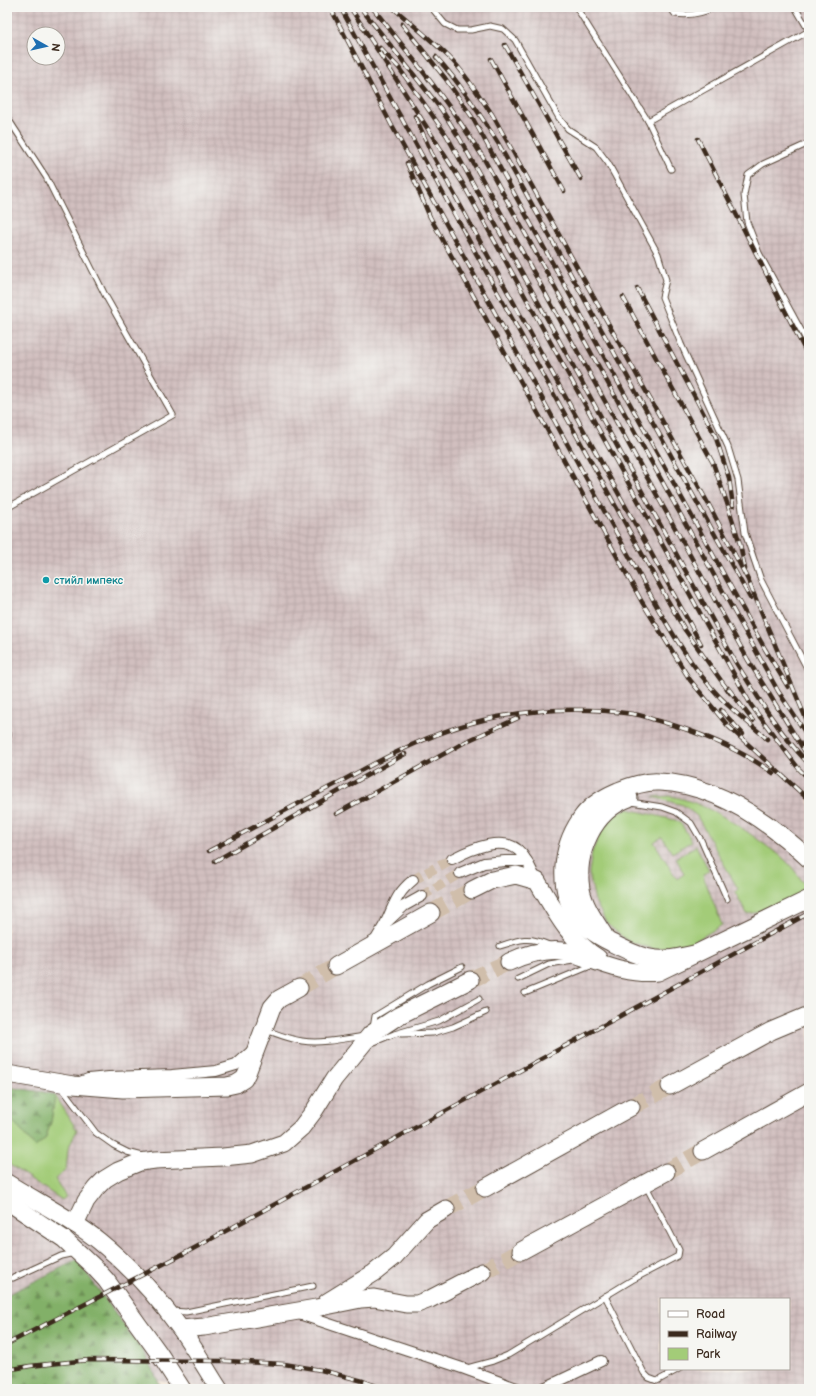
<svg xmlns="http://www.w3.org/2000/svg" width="816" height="1396" font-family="'Balsamiq Sans',sans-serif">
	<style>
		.industrial { fill: url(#industrial-grid); fill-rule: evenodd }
		.green { fill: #a3cc78; stroke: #6f7b4b }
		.forest { fill: url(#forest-firs); stroke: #5e6d43 }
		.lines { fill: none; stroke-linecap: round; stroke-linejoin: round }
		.street-tunnel { stroke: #d0beab; stroke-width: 10; stroke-dasharray: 10 5; stroke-linecap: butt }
		.highway-tunnel { stroke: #d0beab; stroke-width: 17; stroke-dasharray: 17 8; stroke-linecap: butt }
		.lane-casing { stroke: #574638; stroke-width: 7 }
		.street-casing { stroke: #574638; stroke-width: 12 }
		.highway-casing { stroke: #574638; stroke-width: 19 }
		.lane { stroke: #fff; stroke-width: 5 }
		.street { stroke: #fff; stroke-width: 10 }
		.highway { stroke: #fff; stroke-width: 17 }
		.rail-casing { stroke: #3b2a1e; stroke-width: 4.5 }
		.rail { stroke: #f6f6f2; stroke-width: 3; stroke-dasharray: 9; stroke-linecap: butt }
		.culture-dot { fill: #0f9aa8; stroke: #f6f6f2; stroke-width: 1.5 }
		.labels { text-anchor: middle; stroke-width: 3; stroke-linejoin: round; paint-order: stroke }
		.culture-label { font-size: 11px; fill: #0d838f; stroke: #f6f6f2; text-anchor: start }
	</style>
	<defs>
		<pattern id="industrial-grid" width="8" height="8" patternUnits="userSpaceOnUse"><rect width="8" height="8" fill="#d1bfbf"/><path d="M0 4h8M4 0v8" fill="none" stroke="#b4a4a4"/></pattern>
		<pattern id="forest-firs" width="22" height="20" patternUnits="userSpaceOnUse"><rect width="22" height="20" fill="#82b068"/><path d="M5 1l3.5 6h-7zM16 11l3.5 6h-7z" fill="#6c8f55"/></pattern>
	</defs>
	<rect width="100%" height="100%" fill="#f6f6f2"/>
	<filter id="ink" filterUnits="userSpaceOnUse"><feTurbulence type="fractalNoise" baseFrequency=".025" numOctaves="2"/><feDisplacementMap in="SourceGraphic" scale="8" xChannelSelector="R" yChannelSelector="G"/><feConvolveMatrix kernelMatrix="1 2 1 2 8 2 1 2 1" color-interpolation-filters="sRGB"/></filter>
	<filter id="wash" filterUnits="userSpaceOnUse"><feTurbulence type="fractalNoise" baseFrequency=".012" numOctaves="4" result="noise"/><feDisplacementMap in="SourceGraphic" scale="16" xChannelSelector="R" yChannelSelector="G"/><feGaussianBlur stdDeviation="0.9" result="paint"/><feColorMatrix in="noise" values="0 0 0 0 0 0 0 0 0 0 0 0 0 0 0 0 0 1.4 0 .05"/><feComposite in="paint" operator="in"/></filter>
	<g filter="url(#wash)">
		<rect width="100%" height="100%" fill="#f5e3ce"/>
		<path class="industrial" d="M7 7H809V1389H212L146 1379 7 1389ZM34 34H58V58H34ZM661 1299H789V1369H661Z"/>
		<g class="green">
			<path d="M671 796C705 803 736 823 764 844 770 849 778 853 784 859 794 868 801 880 809 890L776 909 747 914 735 892 738 889 697 816 683 805 653 797Z"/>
			<polygon points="628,809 675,820 681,824 692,841 672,853 662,837 654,842 677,879 684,874 676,858 696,846 709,870 703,875 722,925 687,946 654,949 628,941 607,924 595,901 589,873 592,852 601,831 616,814"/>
			<polygon points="55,1095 77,1130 68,1149 66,1170 55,1179 66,1197 62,1200 7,1163 7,1114 35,1147 45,1139 51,1122"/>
		</g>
		<g class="forest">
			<polygon points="7,1087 43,1092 55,1095 51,1122 45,1139 35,1147 7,1114"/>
			<polygon points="77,1260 144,1353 162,1389 7,1389 7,1295"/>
		</g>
	</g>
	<g filter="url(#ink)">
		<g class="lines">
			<g class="street-tunnel">
				<polyline points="413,880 452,859"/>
				<polyline points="422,896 460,873"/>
			</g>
			<g class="highway-tunnel">
				<polyline points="431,913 472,890"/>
				<polyline points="470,980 509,962"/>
				<polyline points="299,988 336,966"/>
				<polyline points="631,1107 670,1086"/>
				<polyline points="666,1172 703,1151"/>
				<polyline points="446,1209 485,1188"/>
				<polyline points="482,1272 521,1251"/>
			</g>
			<g class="lane-casing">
				<g id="lane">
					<polyline points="431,7 445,24 457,30 471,30 490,26 503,29 515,40 559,118 568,129 596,147 608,163 658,254 666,280 662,297 681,344 728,447 738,480 745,533 761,580 809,672"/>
					<polyline points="576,7 648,121 671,169"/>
					<path d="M670 7 675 14C690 16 702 14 715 7"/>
					<polyline points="795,7 809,31"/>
					<polyline points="7,117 46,177 105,295 173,415 7,508"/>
					<polyline points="648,121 809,31"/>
					<polyline points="809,143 763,164 748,175 744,195 747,222 759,253 809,345"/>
					<polyline points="7,736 8,735"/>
					<polyline points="631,802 662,807 676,812 691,823 701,840 727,899"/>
					<path d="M500 946C520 939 529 936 549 945"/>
					<polyline points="518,979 549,964 573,960"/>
					<polyline points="525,993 593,965"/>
					<polyline points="373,1028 375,1016 428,984 462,967"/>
					<path d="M266 1030C277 1034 289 1039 302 1041 321 1044 344 1039 364 1036"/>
					<polyline points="401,1034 433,1033 453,1027 486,1012"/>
					<polyline points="372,1043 394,1034 439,1021 479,999"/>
					<polyline points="61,1087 96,1133 113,1145 127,1152 143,1156"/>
					<polyline points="7,1278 13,1278 61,1256 75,1253"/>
					<polyline points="605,1296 644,1373 649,1378 657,1381 679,1369"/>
					<polyline points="172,1311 186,1312 313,1286"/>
					<polyline points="467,1368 493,1361 508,1355 632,1280 678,1256 679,1250 646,1186"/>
				</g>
			</g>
			<g class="street-casing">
				<g id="street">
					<path d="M452 859C471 849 505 833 522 854 528 861 532 872 537 881"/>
					<polyline points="460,873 484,863 505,861 527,861"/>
					<polyline points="387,922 404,906 422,896"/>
					<path d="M374 943C377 937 381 931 385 924 395 904 395 895 413 880"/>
					<polyline points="80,1082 88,1079 109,1077 172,1075 216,1071 236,1065 254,1049"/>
					<polyline points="296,1313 465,1369 519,1389"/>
					<polyline points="542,1389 601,1361"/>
				</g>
			</g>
			<g class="highway-casing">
				<g id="highway">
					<path d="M472 890 492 880 516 875 537 881C554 909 569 940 598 958"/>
					<path d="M604 935C595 921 584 906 581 889 575 853 593 811 629 798"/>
					<path d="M694 954C685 956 676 958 667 959 647 961 628 951 610 942 598 936 584 928 577 917 557 888 561 848 580 820 588 807 604 797 618 791 631 786 645 781 659 782 716 784 768 821 809 859"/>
					<path d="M509 962C526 954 544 949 563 951 569 951 577 955 583 957 608 966 631 975 658 972L809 899"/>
					<polyline points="336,966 431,913"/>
					<polyline points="7,1074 73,1085 123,1089 227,1086 236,1084 244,1079 247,1073 272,1007 279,999 299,988"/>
					<polyline points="670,1086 771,1031 809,1015"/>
					<polyline points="703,1151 809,1092"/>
					<path d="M7 1183C37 1202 71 1218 99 1241 130 1266 157 1296 180 1328 194 1347 206 1369 219 1389"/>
					<polyline points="485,1188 631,1107"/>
					<polyline points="7,1201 64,1239 94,1267 106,1280 158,1352 182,1389"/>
					<polyline points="75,1224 86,1201 96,1188 105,1179 118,1171 140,1162 155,1160 223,1157 252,1154 284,1143 301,1128 314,1111 334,1079 371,1034 398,1016 470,980"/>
					<polyline points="521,1251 666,1172"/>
					<polyline points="327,1302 374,1273 394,1257 427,1220 446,1209"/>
					<polyline points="181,1329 204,1327 316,1308 361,1299 374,1298 406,1304 417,1304 430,1299 482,1272"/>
				</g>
			</g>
			<use href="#lane" class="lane"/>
			<use href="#street" class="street"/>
			<use href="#highway" class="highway"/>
			<g class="rail-casing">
				<g id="rail">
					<path d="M330 7 392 126 661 614C680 646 700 679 728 705 740 717 754 727 767 739"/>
					<polyline points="340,7 668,601 685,630 730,693"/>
					<polyline points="350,7 463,184 751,705 799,769 809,779"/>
					<polyline points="360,7 441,109 460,139 748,660 809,758"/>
					<path d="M372 7C411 56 451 105 484 159L778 691 809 738"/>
					<path d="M392 7C412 24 433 41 452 60 467 76 479 96 492 114L709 505 748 580 809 726"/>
					<polyline points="402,24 445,78 472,117 765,649 788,687"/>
					<polyline points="505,45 581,179"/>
					<path d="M380 48 399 68 447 136 735 661C757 696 778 731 806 761"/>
					<path d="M436 57C460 83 479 113 498 143L750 598"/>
					<polyline points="491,59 564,191"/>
					<polyline points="415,116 431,152 701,644"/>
					<polyline points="698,139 809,358"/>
					<polyline points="407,163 430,217 642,602 690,680 728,726 809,800"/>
					<polyline points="637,288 715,435 729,478 733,506"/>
					<polyline points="623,297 713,463 727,503 740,544 745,569"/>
					<polyline points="728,688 753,721"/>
					<polyline points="721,710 743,734"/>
					<polyline points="336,814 467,741 518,718"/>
					<path d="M209 851C251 829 293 806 336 784 373 764 411 743 452 729 508 710 574 705 633 714 642 715 651 719 659 721 699 732 739 749 773 773"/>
					<polyline points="215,861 405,754"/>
					<polyline points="7,1344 189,1251 809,913"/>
					<polyline points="7,1370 30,1366 89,1360 226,1361 284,1364 321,1370 363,1381 384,1389"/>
				</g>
			</g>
			<use href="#rail" class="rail"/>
		</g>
	</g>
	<circle class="culture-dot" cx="46" cy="580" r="4"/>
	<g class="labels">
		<g class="culture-label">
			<text x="54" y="584">стийл импекс</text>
		</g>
	</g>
	<rect width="816" height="1396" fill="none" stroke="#f6f6f2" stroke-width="24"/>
	<rect x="660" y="1298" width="130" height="72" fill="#f6f6f2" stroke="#aba49d"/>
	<rect x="668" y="1311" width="20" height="6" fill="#ffffff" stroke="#aba49d"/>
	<text x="696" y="1318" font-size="12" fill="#3b2a1e">Road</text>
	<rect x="668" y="1331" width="20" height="6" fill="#3b2a1e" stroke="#aba49d"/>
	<text x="696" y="1338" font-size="12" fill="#3b2a1e">Railway</text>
	<rect x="668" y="1348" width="20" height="12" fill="#a3cc78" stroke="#aba49d"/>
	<text x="696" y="1358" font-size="12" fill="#3b2a1e">Park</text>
	<g transform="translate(46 46) rotate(98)"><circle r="19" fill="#f6f6f2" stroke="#aba49d"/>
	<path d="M0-3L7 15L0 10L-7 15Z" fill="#1f6fb2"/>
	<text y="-6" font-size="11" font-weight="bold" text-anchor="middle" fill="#3b2a1e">N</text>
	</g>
</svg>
